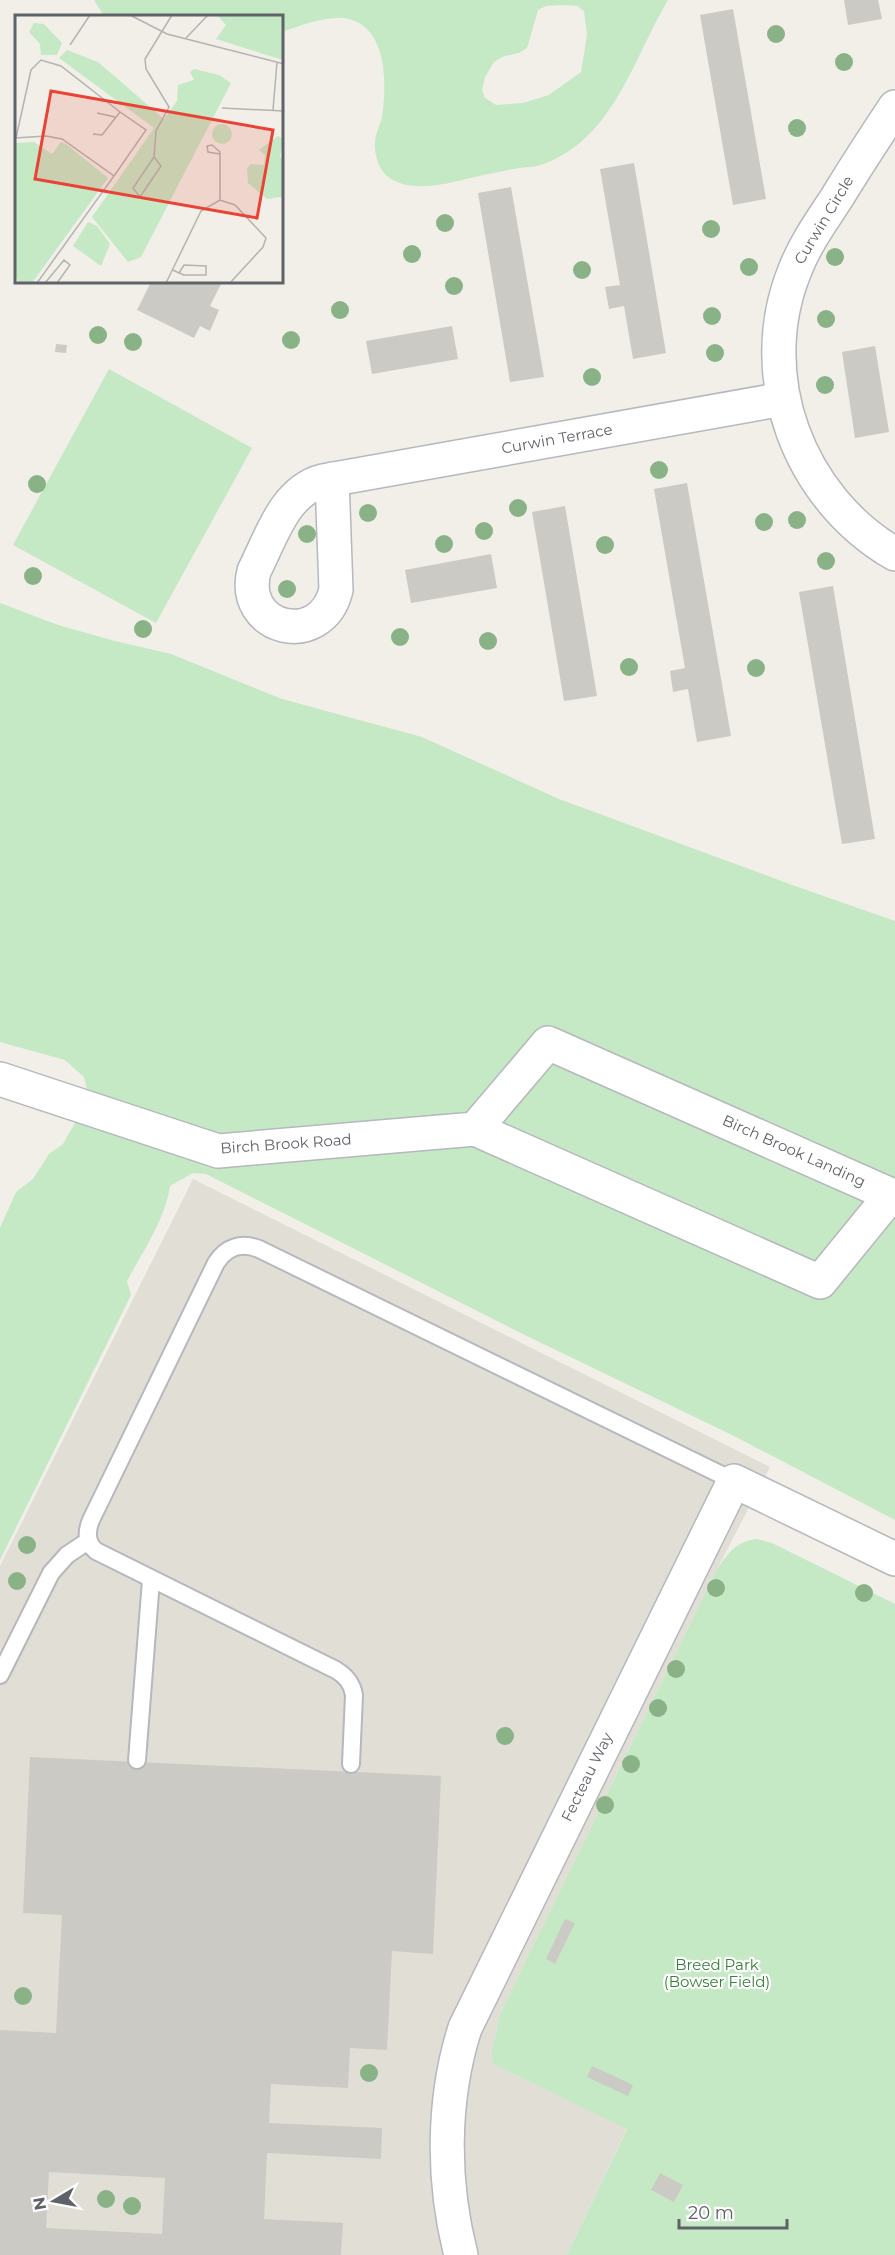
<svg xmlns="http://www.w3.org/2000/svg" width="895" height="2255" font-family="Montserrat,sans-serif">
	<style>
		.education { fill: #e1ded6 }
		.green { fill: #c5e8c5; fill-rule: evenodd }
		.building { fill: #cccac5; fill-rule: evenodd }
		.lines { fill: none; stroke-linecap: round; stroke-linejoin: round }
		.service-casing { stroke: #b5b8bc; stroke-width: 20 }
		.minor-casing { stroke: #b5b8bc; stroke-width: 36 }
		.service { stroke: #fff; stroke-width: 16 }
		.minor { stroke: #fff; stroke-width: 33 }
		.tree { fill: #89b387 }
		.labels { text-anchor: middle; stroke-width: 4.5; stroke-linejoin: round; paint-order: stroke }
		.street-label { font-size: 15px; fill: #5f6368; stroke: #fff }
		.park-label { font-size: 15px; fill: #348238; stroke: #fff }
		.inset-road { fill: none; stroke: #b3b3b1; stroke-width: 1.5 }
		.view { fill: #ea4335; fill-opacity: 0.15; stroke: #ea4335; stroke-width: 3 }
		.inset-edge { fill: none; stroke: #5f6368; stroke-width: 3 }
	</style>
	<rect width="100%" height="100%" fill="#f1efe8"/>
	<polygon class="education" points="193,1179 770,1467 716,1571 500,2014 491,2055 493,2064 627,2128 567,2255 0,2255 0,1566"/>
	<g class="green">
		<path d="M94 0H668C634 57 614 137 546 163 538 167 528 167 519 168 503 171 487 174 470 178 446 184 409 194 387 176 379 170 374 153 375 143 375 134 380 126 382 117 387 84 388 24 344 18 326 16 299 26 282 32V16H104ZM562 5 577 6 584 11 587 35 581 72 549 95 523 103 496 105 485 98 482 90 485 77 494 62 502 57 519 53 527 48 538 10 546 6Z"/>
		<polygon points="109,369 252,448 156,623 13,545"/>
		<path d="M0 603 58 625 115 641 171 654 282 699 422 737 559 799 795 886 895 921V1520L734 1436 529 1337 206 1174 193 1173 170 1186C165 1220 143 1251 127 1281L131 1295 0 1560V1228L16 1192 33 1179 49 1154 63 1144 79 1116 88 1093 84 1077 65 1060 0 1042Z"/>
		<path d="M757 1539 772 1543 895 1604V2255H567L627 2129 493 2064 491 2055 500 2014 716 1571C727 1554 736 1541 757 1539Z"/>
	</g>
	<g class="building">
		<polygon points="844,0 878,0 882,19 848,25"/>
		<polygon points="733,9 766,199 733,205 700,15"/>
		<polygon points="634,163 666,353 633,359 624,306 609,309 605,287 620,285 600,169"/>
		<polygon points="511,187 544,377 510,382 478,193"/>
		<polygon points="151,282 222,282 210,306 219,310 210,331 200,326 194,338 137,310"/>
		<polygon points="452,326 458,359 372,374 366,341"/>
		<polygon points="56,344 67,345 66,353 55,352"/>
		<polygon points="875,346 889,432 855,438 842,352"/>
		<polygon points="687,483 731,736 697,742 688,689 673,692 670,671 685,668 654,489"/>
		<polygon points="565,506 597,696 564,701 532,512"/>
		<polygon points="491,554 497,588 411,603 405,570"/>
		<polygon points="833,586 875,839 842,844 799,592"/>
		<path d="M30 1757 441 1776 433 1954 392 1951 387 2050 350 2048 348 2088 271 2084 269 2123 382 2128 381 2159 267 2153 264 2219 343 2223 341 2255H0V2030L56 2033 62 1915 23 1913ZM49 2172 165 2178 162 2234 46 2228Z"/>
		<polygon points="565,1919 575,1923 555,1964 546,1959"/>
		<polygon points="592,2066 633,2085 628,2096 587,2077"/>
		<polygon points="660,2173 683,2185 674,2202 651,2190"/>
	</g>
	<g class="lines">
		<g class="service-casing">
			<g id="service">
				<polyline points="0,1675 51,1573 67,1555 88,1541"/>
				<polyline points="137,1760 151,1580"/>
				<path d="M351 1764 354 1695C352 1683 346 1676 336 1670L96 1551C86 1543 86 1532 91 1520L216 1263C226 1247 242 1242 259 1249L734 1481"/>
			</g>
		</g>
		<g class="minor-casing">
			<g id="minor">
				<path d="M895 107C875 137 855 168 836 199 821 222 805 244 795 270 752 375 798 498 895 554"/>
				<path d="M332 479 336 590C321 650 239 630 254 571 271 538 284 491 323 481L783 399"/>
				<polyline points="0,1079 218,1151 475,1129 820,1282 891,1195 548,1043 475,1129"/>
				<path d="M461 2255C442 2182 442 2100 465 2028L734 1481 895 1559"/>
			</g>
		</g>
		<use href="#service" class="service"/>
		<use href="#minor" class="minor"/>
	</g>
	<g class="tree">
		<circle cx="776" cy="34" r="9"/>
		<circle cx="844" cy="62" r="9"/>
		<circle cx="797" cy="128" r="9"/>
		<circle cx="445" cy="223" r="9"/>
		<circle cx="711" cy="229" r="9"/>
		<circle cx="412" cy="254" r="9"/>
		<circle cx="835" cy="257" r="9"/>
		<circle cx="749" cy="267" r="9"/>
		<circle cx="582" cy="270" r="9"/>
		<circle cx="454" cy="286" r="9"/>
		<circle cx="340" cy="310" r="9"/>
		<circle cx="712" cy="316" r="9"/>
		<circle cx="826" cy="319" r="9"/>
		<circle cx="98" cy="335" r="9"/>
		<circle cx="291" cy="340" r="9"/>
		<circle cx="133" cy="342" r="9"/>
		<circle cx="715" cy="353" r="9"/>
		<circle cx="592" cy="377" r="9"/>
		<circle cx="825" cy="385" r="9"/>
		<circle cx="659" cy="470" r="9"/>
		<circle cx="37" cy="484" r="9"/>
		<circle cx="518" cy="508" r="9"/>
		<circle cx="368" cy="513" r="9"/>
		<circle cx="797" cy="520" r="9"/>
		<circle cx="764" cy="522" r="9"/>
		<circle cx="484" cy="531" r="9"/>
		<circle cx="307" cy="534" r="9"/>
		<circle cx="444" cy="544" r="9"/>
		<circle cx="605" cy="545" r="9"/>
		<circle cx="826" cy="561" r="9"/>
		<circle cx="33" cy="576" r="9"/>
		<circle cx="287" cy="589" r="9"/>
		<circle cx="143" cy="629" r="9"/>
		<circle cx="400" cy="637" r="9"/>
		<circle cx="488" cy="641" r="9"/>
		<circle cx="629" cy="667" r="9"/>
		<circle cx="756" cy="668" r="9"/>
		<circle cx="27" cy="1545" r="9"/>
		<circle cx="17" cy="1581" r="9"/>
		<circle cx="716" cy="1588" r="9"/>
		<circle cx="864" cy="1593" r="9"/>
		<circle cx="676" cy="1669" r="9"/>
		<circle cx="658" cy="1708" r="9"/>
		<circle cx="505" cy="1736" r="9"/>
		<circle cx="631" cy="1764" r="9"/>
		<circle cx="605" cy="1805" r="9"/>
		<circle cx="23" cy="1996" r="9"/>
		<circle cx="369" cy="2073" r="9"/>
		<circle cx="106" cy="2199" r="9"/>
		<circle cx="132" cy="2206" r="9"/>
	</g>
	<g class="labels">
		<g class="street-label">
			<text transform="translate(824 220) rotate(-59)" y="5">Curwin Circle</text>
			<text transform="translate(557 439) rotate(-10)" y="5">Curwin Terrace</text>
			<text transform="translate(286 1144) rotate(-4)" y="5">Birch Brook Road</text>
			<text transform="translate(794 1151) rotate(24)" y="5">Birch Brook Landing</text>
			<text transform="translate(587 1777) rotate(-64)" y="5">Fecteau Way</text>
		</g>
		<g class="park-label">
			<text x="717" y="1970">Breed Park<tspan x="717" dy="17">(Bowser Field)</tspan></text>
		</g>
	</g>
	<g transform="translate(15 15)">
		<rect width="268" height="268" fill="#f1efe8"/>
		<path d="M202 0H268V45L201 24 211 10ZM19 8 29 9 47 28 42 40H26L25 29 14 17ZM52 35 83 47 149 104 162 86 163 70 179 65 175 57 179 54 204 60 216 68 126 242 113 247 77 202 139 113 44 43ZM197 119a10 10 0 1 1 20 0a10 10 0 1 1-20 0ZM263 121 268 124 265 142 268 144V185L266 182 252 184 233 168 232 153 236 149 249 150 250 140 244 135ZM19 127 37 139 46 127 51 129 93 163 17 268H4L0 260V128ZM73 207 82 211 95 229 86 251 58 231Z" fill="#c5e8c5"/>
		<path class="inset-road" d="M115 0 152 19 269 49M171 23 193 0M55 30 75 0M207 93 269 96M258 95 262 47M82 98 100 102M78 119 87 120 105 97 131 115 99 161M0 123 31 121 47 124 99 161 22 268M1 123 16 55 26 45 46 51 105 97M205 139 193 137 192 131 197 130 205 137V185M139 142 146 151 125 182 118 173 139 142 141 116 154 92 131 54 130 44 157 0M158 255 164 258 167 259 168 260H191V251L169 250 164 258M30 268 49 245 55 250 42 268M151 268 186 196 205 185 220 190 251 223 248 232 215 268"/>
		<path class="view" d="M36 76 258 115 242 203 20 164Z"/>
		<rect width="268" height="268" class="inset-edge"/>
	</g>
	<g transform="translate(54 2201) rotate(260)" stroke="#ffffff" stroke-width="4.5" paint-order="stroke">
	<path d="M0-4.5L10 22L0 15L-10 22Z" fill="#5f6368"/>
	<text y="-9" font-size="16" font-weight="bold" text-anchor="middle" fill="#5f6368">N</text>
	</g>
	<path d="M679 2219v9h108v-9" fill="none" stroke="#5f6368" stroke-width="3"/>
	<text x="688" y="2219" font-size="18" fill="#5f6368" stroke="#ffffff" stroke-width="4.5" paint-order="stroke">20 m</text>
</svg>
